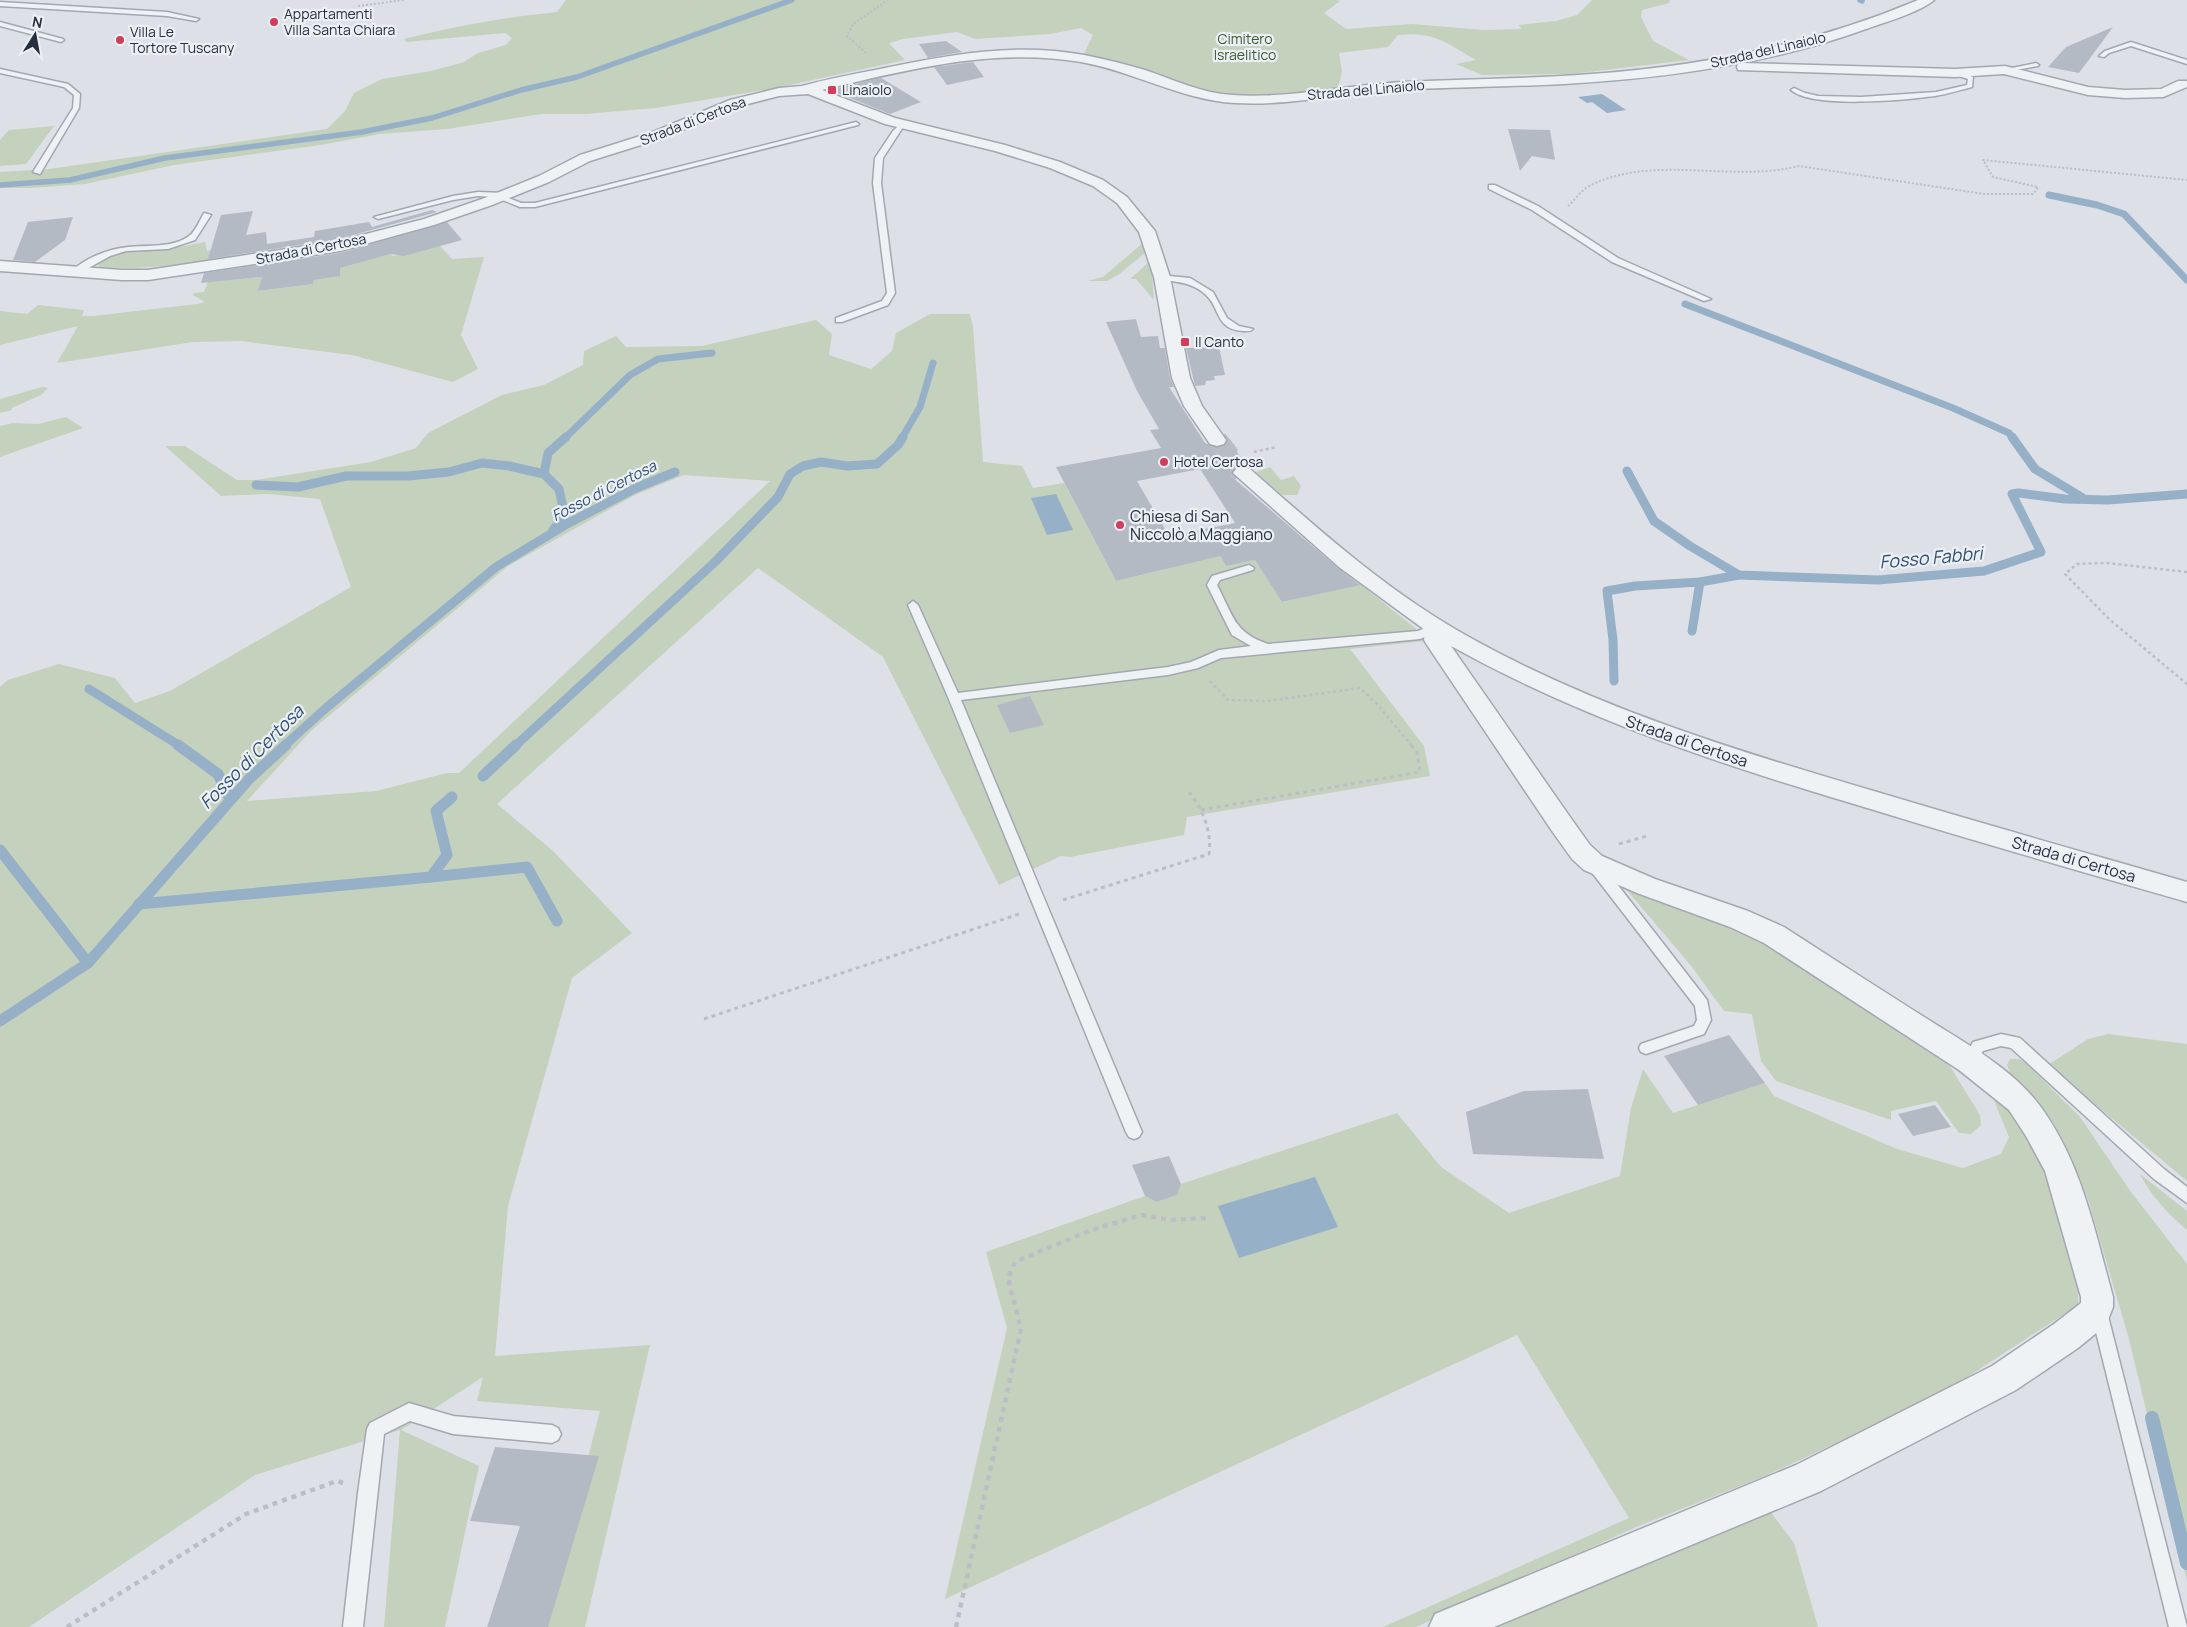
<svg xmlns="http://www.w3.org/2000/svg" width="2187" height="1627" font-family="Manrope,sans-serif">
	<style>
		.green { fill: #c3d1bd; fill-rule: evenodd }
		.water { fill: #96b0c8 }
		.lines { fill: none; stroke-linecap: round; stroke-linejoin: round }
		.stream-far4 { stroke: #96b0c8; stroke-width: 5.5 }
		.stream-far3 { stroke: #96b0c8; stroke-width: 7 }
		.stream-far2 { stroke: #96b0c8; stroke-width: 9 }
		.stream-far1 { stroke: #96b0c8; stroke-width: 11 }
		.stream { stroke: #96b0c8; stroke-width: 14 }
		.building { fill: #b4bac4; fill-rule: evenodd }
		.street-tunnel { stroke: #b8bdc5; stroke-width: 21; stroke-dasharray: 21 11; stroke-linecap: butt }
		.lane-casing { stroke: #a2a8b1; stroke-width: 3 }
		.street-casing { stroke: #a2a8b1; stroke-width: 3 }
		.path-far3 { stroke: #bbbfc5; stroke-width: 2; stroke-dasharray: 2 2; stroke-linecap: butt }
		.path-far2 { stroke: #bbbfc5; stroke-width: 2.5; stroke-dasharray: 3 3; stroke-linecap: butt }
		.path-far1 { stroke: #bbbfc5; stroke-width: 3; stroke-dasharray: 4 4; stroke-linecap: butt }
		.path { stroke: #bbbfc5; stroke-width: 4.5; stroke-dasharray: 5 5; stroke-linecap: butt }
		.lane { fill: #eff2f5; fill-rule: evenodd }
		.street { fill: #eff2f5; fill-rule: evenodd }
		.poi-dot { fill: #d03e59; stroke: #ecf0f5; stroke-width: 2 }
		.labels { text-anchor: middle; stroke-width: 4.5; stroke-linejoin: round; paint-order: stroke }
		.far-poi-label { font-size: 14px; fill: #262f3e; stroke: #ecf0f5; text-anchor: start }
		.far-park-label { font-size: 14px; fill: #3c5933; stroke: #ecf0f5 }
		.far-street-label { font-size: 14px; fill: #262f3e; stroke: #ecf0f5 }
		.far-water-label { font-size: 15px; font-style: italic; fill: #304f72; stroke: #ecf0f5 }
		.poi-label { font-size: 16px; fill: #262f3e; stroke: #ecf0f5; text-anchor: start }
		.street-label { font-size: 16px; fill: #262f3e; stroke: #ecf0f5 }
		.water-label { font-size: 18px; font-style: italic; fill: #304f72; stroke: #ecf0f5 }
	</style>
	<rect width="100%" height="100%" fill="#dde1e7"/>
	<g class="green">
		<path d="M566 0H1337L1340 1 1324 13 1346 29 1411 24 1484 30 1522 29 1518 25 1556 21 1577 15 1592 0H1670L1669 3 1642 10 1641 17 1653 41 1689 60 1571 74 1482 75 1456 64 1476 60C1447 43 1433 31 1398 35L1388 47 1339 53 1342 72 1338 88 1303 93 1230 96 1208 93 1083 56 1093 35 1081 28 1050 34 975 39 957 32 903 39 889 43 905 60 776 88 656 108 585 114H541L447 129 380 134 321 145 174 165 85 184 30 188H0V172L49 169 327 129 345 111 354 93 382 79 431 71 464 62 478 53 506 45 512 38 505 33 406 42 404 39C454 26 505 17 557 12Z"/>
		<polygon points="54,126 26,164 0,166 0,140 9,130"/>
		<path d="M205 242 207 251 233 246V258C189 263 144 271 99 267L98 262C120 248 145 252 170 249 182 247 193 244 205 242Z"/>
		<polygon points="1144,242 1145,253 1118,275 1107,281 1087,281 1103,277"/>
		<polygon points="440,246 452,259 484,257 461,335 478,369 453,382 352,355 241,341 193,342 57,363 78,326 0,345 0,311 27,314 38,305 84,310 82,316 93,316 197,304 205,302 193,295 194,293 204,292 208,282 262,277 259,291 313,284 314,280 339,276 340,268 391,254 393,256"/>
		<polygon points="1149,262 1152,273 1154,300 1136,279 1130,279"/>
		<path d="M930 314H970L973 327 983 462 1022 466 1033 488 1064 483 1116 581 1171 568 1211 543 1226 566 1255 560 1283 602 1360 584 1415 628 1424 641 1350 649 1424 746 1430 776 1187 817 1184 835 1070 857 1061 856 999 885 883 657 758 568 497 804 552 850 632 933 572 978 508 1206 495 1356 650 1345 585 1627H544L600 1411 477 1401 483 1377 401 1430 479 1466 445 1627H384L400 1430 255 1475 29 1627H0V687L8 680 59 664 115 678 135 703 170 691 351 587 320 499 268 494 221 496 165 446H185L237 480H256L371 462 416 448 428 433 502 395 544 385 583 365 584 351 616 336 626 347 702 346 816 320 832 334 829 355 871 369 892 351 896 333ZM684 475 770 481 459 773H447L376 791 247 801 312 730 508 566 635 495Z"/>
		<polygon points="42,387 48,388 41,395 12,408 12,410 0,413 0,399"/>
		<polygon points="66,417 83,428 0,457 0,426 13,423 39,424"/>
		<polygon points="1270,467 1281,480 1294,476 1301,486 1297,495 1282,495 1256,472"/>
		<polygon points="1620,882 1726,924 1803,961 1940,1050 1980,1115 1981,1125 1971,1134 1959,1133 1936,1101 1891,1111 1891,1120 1776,1081 1761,1061 1752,1014 1724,1011 1692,967"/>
		<polygon points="2108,1034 2187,1044 2187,1181 2048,1065 2088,1039"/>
		<polygon points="2010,1059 2019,1059 2027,1064 2080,1117 2131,1192 2187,1264 2187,1581 2129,1339 2087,1196 2061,1140 2046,1114 2011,1076 2007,1065"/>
		<polygon points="1643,1069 1673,1113 1765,1083 1774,1096 1897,1149 1963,1168 2001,1154 2009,1137 1989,1088 2000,1093 2056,1182 2078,1288 2078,1305 1958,1383 1893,1417 1765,1476 1636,1527 1416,1627 1383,1627 1629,1518 1517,1335 945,1599 1007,1328 986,1252 1145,1196 1156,1202 1177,1195 1181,1184 1397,1113 1441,1167 1509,1213 1620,1176 1631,1108"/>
		<path d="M2140 1174 2187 1211V1230C2168 1214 2151 1196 2140 1174Z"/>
		<polygon points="1766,1506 1794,1543 1818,1627 1498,1627 1663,1555"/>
	</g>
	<g class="water">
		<polygon points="1602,94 1626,110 1607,113 1592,102 1587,103 1578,97"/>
		<polygon points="1056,494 1073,530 1047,535 1031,498"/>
		<polygon points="1315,1177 1338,1227 1239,1258 1218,1206"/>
	</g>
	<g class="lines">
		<g class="stream-far4">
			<polyline points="1860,0 1862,1"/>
			<polyline points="0,185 70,180 165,158 362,132 432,118 521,90 577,77 792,0"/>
		</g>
		<g class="stream-far3">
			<polyline points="2049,195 2097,205 2124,214 2187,280"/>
			<polyline points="1685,304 1953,408 2009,433 2013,438"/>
			<polyline points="565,438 630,375 658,359 712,353"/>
			<polyline points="902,438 920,407 933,363"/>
		</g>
		<g class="stream-far2">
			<polyline points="2012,437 2035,469 2083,498"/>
			<polyline points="1627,471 1654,521 1690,546 1739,575 1878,580 1984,571 2041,552 2012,494 2019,493 2065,499 2108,500 2187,494"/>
			<polyline points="544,474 548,453 566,437"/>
			<polyline points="256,485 298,487 346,476 408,476 449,472 482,463 509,466 544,474 559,489 565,516 553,530"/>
			<polyline points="1692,631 1700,582"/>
			<polyline points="1614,681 1613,640 1607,591 1635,586 1700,582 1739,575"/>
			<polyline points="89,689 180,746"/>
			<polyline points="284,746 326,708 496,567 567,524 636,488 675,472"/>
			<polyline points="515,746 715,562 778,497 790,474 803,466 821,462 847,466 877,464 898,445 903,437"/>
		</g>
		<g class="stream-far1">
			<polyline points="178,745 218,774 230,799"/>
			<polyline points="483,776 516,745"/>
			<polyline points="0,850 88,963"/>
			<polyline points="431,877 527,867 557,921"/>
			<polyline points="139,904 431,877 447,855 436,811 452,797"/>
			<polyline points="0,1021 88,963 250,778 286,745"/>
		</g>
		<polyline class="stream" points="2152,1418 2187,1563"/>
	</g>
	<g class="building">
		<polygon points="2113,27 2079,73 2048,67 2066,47"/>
		<polygon points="946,41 962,52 928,58 919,44"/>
		<polygon points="973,62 984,77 947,85 934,67"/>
		<polygon points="881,78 921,102 890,114 830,90"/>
		<polygon points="1508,129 1550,130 1555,160 1532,156 1520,171"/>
		<polygon points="432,210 437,212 339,239 208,259 221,215 253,211 246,235 266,232 267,244 314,237 315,231 369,222 372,227"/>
		<polygon points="73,217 65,240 35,262 13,260 28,222"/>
		<polygon points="447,222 462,240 404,256 391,254 340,268 340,276 314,280 313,284 258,291 262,277 201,283 204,273 340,253"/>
		<path d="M1136 319 1141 337 1158 336 1160 348H1165L1170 378 1174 387H1169L1205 443 1218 448 1226 445 1228 438 1239 455 1251 467 1244 465 1235 467 1231 473 1233 476H1231L1338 568 1360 585 1282 602 1255 560 1226 566 1220 556 1116 581 1056 467 1161 448 1150 430 1159 429 1137 391 1106 322ZM1200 469 1235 523 1169 536 1137 481Z"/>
		<polygon points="1219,347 1225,375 1214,376 1215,380 1206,381 1205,385 1195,386 1186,348"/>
		<polygon points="1030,696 1044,725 1010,733 997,705"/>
		<polygon points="1729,1035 1765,1083 1698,1105 1664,1056"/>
		<polygon points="1588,1089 1604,1159 1473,1154 1466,1112 1524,1091"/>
		<polygon points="1935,1105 1951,1127 1913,1136 1898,1114"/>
		<polygon points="1169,1156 1181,1184 1177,1195 1156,1202 1145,1196 1132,1165"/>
		<polygon points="495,1447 599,1456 548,1627 487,1627 520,1526 470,1521"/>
	</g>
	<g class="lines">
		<polyline class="street-tunnel" points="1217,440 1243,473"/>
		<g class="lane-casing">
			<g id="lane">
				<polygon points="0,2 167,12 199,19 196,21 167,16 0,6"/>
				<polygon points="0,22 63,39 64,40 61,42 0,26"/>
				<polygon points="2131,42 2187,60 2187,64 2131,46 2109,53 2104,57 2099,56 2105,51"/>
				<polygon points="2036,63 2039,65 2038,66 2005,72 2002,70"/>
				<polygon points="0,69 68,84 80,94 79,108 40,174 33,172 73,108 74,95 64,87 0,73"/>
				<path d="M1955 71 1973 77 1972 87C1960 90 1947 94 1935 96 1905 100 1813 109 1791 90L1794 88 1805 93 1818 96 1861 97 1936 92 1967 85 1968 79 1953 74V72Z"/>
				<polygon points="856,122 859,124 858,125 535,207 520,207 495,197 478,196 453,200 378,219 374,217 453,196 478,192 505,193 509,195 506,197 521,203 535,203"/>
				<polygon points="902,122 905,124 883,158 881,183 895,293 888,305 842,322 836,322 836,318 882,301 887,293 873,183 875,158 893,131"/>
				<polygon points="1489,185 1495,185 1538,206 1618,258 1711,299 1704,301 1612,262 1532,210 1489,189"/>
				<path d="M204 213 211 215 195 240 168 249 126 251 110 256 78 274 71 272C85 258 108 249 128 247 146 245 174 248 189 236 195 232 200 220 204 213Z"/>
				<path d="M1159 275 1190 278 1213 292 1227 318 1239 326 1253 329C1250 332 1248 331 1243 331 1215 329 1221 309 1206 295 1193 282 1176 282 1159 279Z"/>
				<path d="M1249 565 1254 568 1253 570 1220 580 1217 585C1233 615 1234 633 1268 644L1418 631 1437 623 1442 627 1441 630 1420 639 1221 658 1198 668 1168 675 961 700 1142 1132 1139 1137 1134 1139 1129 1137 1126 1132 948 697 908 605 913 601 918 605 958 693 1168 667 1191 662 1219 650 1251 646 1232 635 1207 585 1212 576Z"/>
				<polygon points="1595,861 1600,862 1707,1000 1711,1020 1704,1034 1646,1054 1641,1052 1639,1048 1641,1044 1694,1026 1697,1020 1695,1006 1590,870 1589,866 1590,862"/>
				<path d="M2001 1034 2020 1038 2164 1169 2187 1187V1203L2154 1179 2011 1048 2001 1046 1983 1051C1978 1059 1975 1069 1964 1065L1962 1061 1973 1042Z"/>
				<polygon points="2099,1304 2105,1306 2107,1312 2187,1627 2169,1627 2091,1312 2093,1306"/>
				<polygon points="409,1403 453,1416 552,1425 558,1428 561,1434 558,1440 552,1443 453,1434 410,1421 384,1434 363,1627 343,1627 358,1493 367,1429 370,1423"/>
			</g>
		</g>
		<g class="street-casing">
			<g id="street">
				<path d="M1918 0H1934C1918 13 1886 22 1866 29 1770 64 1666 78 1564 84 1507 87 1450 87 1394 90 1341 94 1288 106 1235 103 1181 100 1133 71 1081 62 994 47 906 70 822 90L895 118 1005 145 1060 162 1103 180 1127 197 1155 231 1170 277 1190 378 1202 406 1226 440 1224 444 1217 446 1210 444 1184 406 1172 378 1154 277 1139 232 1117 203 1093 186 1050 168 995 151 885 124 808 94 779 96 740 106 663 138 590 161 549 182 492 205 434 225 340 251 148 280H122L0 271V261L122 270H148L339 241 424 219 482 199 539 176 580 155 653 132 730 100 779 88 802 86C827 79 854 74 880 69 946 55 1016 42 1084 55 1104 59 1125 64 1145 70 1174 80 1201 93 1232 95 1289 99 1346 85 1403 82 1465 79 1528 79 1591 74 1704 66 1814 44 1918 0Z"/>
				<polygon points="1743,63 1955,69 2005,66 2088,87 2125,90 2161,89 2178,81 2187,81 2187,87 2163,97 2125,98 2088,95 2004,74 1955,77 1738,70 1737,67 1738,64"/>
				<path d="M1243 467 1250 469C1318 529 1388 592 1469 637 1596 708 1737 751 1877 792 1980 823 2083 852 2187 882V902C2083 872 1978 842 1874 810 1728 767 1584 720 1451 646L1570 817 1590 845 1602 856 1655 879 1748 911 1784 927C1829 956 1875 986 1921 1015 1966 1044 2018 1070 2047 1116 2083 1170 2096 1235 2113 1297V1307L2106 1325 2078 1348 2016 1390 1821 1491 1494 1627H1429L1435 1614 1796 1465 1992 1366 2054 1324 2081 1303V1297L2045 1171 2026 1136 2009 1110 1959 1070 1764 943 1730 927 1637 893 1584 870 1572 859 1552 831 1427 645 1424 640 1425 630 1339 567 1233 473 1236 469Z"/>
			</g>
		</g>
		<g class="path-far3">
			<polyline points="358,6 404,0"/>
			<polyline points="866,53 847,36 853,24 888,0"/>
			<path d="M1568 206C1575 200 1582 189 1591 185 1656 154 1731 183 1799 166L1984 194H2033L2038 187 1993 177 1983 160 2187 180"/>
		</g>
		<g class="path-far2">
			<polyline points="1254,452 1277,447"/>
			<polyline points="2187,572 2107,563 2077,564 2065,574 2109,619 2187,684"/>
			<polyline points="1210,681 1228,700 1267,701 1360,688 1377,704 1412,746"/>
		</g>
		<g class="path-far1">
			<polyline points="1201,810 1420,772 1417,752 1411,745"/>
			<polyline points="1619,844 1647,836"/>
			<path d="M1063 900 1209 854C1212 831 1203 810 1189 792"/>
			<polyline points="704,1019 1019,914"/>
		</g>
		<g class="path">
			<polyline points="67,1627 246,1514 337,1481 343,1483"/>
			<polyline points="956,1627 1021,1329 1008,1278 1015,1262 1091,1230 1142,1215 1171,1220 1207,1218"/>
		</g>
		<use href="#lane" class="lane"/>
		<use href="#street" class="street"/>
	</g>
	<g class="poi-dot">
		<circle cx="274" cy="22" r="5"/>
		<circle cx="120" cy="40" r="5"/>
		<rect x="827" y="85" width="10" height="10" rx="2.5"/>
		<rect x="1180" y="337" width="10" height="10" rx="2.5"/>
		<circle cx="1164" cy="462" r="5"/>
		<circle cx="1120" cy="525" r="5"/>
	</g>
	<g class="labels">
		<g class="far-poi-label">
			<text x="284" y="19">Appartamenti<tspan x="284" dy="16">Villa Santa Chiara</tspan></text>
			<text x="130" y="37">Villa Le<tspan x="130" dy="16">Tortore Tuscany</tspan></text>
			<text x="842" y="95">Linaiolo</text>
			<text x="1195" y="347">Il Canto</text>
			<text x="1174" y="467">Hotel Certosa</text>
		</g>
		<g class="far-park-label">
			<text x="1245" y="44">Cimitero<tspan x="1245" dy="16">Israelitico</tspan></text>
		</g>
		<g class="far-street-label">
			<text transform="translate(1768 50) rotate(-13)" y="5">Strada del Linaiolo</text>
			<text transform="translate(1366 90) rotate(-5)" y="5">Strada del Linaiolo</text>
			<text transform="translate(693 121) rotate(-21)" y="5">Strada di Certosa</text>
			<text transform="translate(311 249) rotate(-11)" y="5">Strada di Certosa</text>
		</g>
		<g class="far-water-label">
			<text transform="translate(604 491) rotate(-27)" y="5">Fosso di Certosa</text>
		</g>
		<g class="poi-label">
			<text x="1130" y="522">Chiesa di San<tspan x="1130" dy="18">Niccolò a Maggiano</tspan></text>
		</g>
		<g class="street-label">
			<text transform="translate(1687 741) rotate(19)" y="6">Strada di Certosa</text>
			<text transform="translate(2074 859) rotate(16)" y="6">Strada di Certosa</text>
		</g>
		<g class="water-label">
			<text transform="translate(1931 558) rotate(-5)" y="6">Fosso Fabbri</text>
			<text transform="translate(252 757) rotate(-45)" y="6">Fosso di Certosa</text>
		</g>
	</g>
	<g transform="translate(35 35) rotate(11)" stroke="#ecf0f5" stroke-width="4" paint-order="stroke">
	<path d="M0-4L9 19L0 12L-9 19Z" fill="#262f3e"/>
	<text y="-8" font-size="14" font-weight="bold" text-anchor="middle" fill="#262f3e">N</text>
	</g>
</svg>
